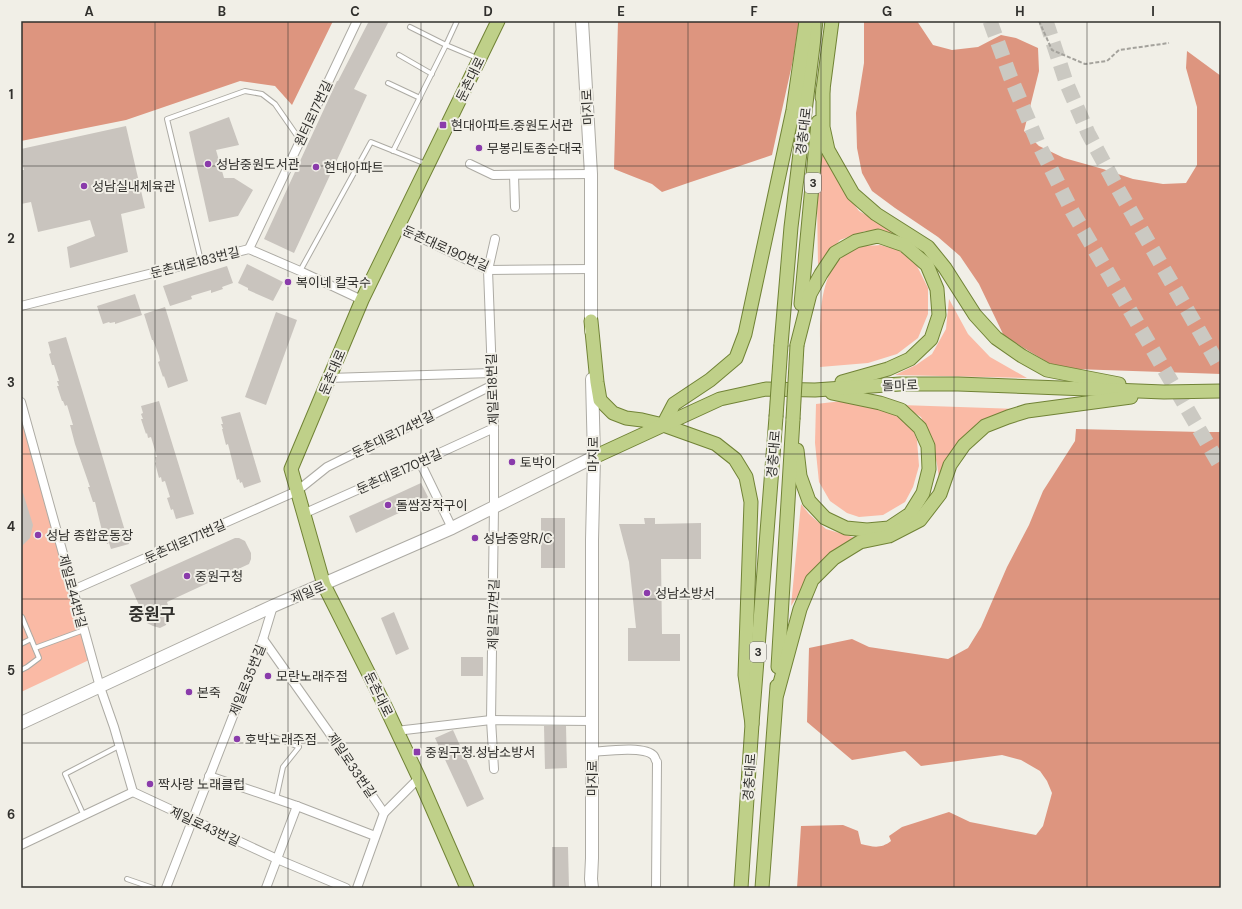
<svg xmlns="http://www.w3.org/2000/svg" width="1242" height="909" font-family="'DM Sans','Noto Sans KR',sans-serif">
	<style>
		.green { fill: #fabaa5 }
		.forest { fill: #dd957f }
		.building { fill: #c9c4be }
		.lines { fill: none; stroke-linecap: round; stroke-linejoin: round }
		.highway-tunnel { stroke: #cbc9c2; stroke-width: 15; stroke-dasharray: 15 8; stroke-linecap: butt }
		.lane-casing { stroke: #adaba4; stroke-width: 6 }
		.street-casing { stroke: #adaba4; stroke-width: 10 }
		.secondary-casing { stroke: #adaba4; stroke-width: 14 }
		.primary-casing { stroke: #718336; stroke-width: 15 }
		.path { stroke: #a4a29c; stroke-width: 2; stroke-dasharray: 4 2; stroke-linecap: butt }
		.lane { stroke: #fff; stroke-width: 4 }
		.street { stroke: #fff; stroke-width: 8 }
		.secondary { stroke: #fff; stroke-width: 12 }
		.primary { stroke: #bfd089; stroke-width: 13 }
		.primary-bridge-casing { stroke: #718336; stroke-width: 15; stroke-linecap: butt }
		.primary-bridge { stroke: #bfd089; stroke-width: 13 }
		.grid { fill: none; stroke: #31302d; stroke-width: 1; stroke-opacity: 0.55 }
		.poi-dot { fill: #8a3bab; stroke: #f1efe7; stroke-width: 1.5 }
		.labels { text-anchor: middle; stroke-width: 4; stroke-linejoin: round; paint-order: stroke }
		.shield { fill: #f1efe7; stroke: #6b6965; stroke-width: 1 }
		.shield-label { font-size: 12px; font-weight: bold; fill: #31302d }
		.street-label { font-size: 13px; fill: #31302d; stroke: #f1efe7 }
		.poi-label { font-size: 13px; fill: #31302d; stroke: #f1efe7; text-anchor: start }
		.district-label { font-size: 17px; font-weight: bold; fill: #31302d; stroke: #f1efe7 }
		.neatline { fill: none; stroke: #31302d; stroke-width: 1.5 }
		.grid-label { font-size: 13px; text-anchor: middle; font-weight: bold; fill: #31302d }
	</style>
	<rect width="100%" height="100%" fill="#f1efe7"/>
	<g class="green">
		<polygon points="822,147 843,189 859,211 899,234 865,231 840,240 818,265 817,201"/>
		<path d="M880 245 899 250 917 266 928 288V314L918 338 897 354 868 363 820 367C821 329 813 266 856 248 863 245 873 246 880 245Z"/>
		<polygon points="949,299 968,334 990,357 1027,378 895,375 916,365 932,354 946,329"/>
		<polygon points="851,400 898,411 911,425 917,440 919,466 913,487 905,502 883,515 859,517 847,513 830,501 819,482 815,443 816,404"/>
		<polygon points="901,405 1018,409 974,429 956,445 939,478 937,464 932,443 921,417"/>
		<polygon points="21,409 89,660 21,692"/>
		<polygon points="801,504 809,514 826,529 859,539 811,574 791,606"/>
	</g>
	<g class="forest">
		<polygon points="21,21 333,21 292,105 275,86 240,81 126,120 21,141"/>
		<path d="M618 21H799L793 60 772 155C735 168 698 179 662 192L652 184 614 169Z"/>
		<polygon points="864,21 917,21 933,45 952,50 978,47 1001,35 1016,38 1038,48 1039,71 1024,131 1039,146 1064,158 1103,169 1133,179 1163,184 1186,183 1197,165 1197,107 1186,68 1187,51 1221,76 1221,374 1074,369 1052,365 1004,336 979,284 960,256 938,237 895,208 872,191 862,173 857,148 856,113 864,63"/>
		<path d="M1076 429 1201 432H1221V888H797L801 826 843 825 858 831 861 844C873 847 881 849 891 841L889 836 902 827 949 812 970 822 1036 835 1043 826 1052 793 1047 781 1040 771 1021 760 1002 755 921 766 905 751 852 760 807 722 809 648 852 639 869 647 948 659 968 648 981 627 1007 567 1029 525 1043 491 1075 441Z"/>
	</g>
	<g class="building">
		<polygon points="369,21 389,21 354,89 367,95 294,253 264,239 337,81 338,81"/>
		<polygon points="229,117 239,145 216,150 224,178 234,178 253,190 238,216 209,222 189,132"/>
		<polygon points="126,126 145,208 121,214 128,252 70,268 67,247 95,236 90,220 38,232 31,202 21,204 21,170 24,170 21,158 21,149"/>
		<polygon points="247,264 283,282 273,301 248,290 248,288 238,283"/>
		<polygon points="227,266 233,283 222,287 223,289 211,293 211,290 191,296 192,299 170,306 163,286"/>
		<polygon points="135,294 142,315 115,324 115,322 110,323 109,322 103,324 97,306"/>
		<polygon points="165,307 188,381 168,388 164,376 163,377 158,362 160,361 159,356 153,340 152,340 144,314"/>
		<polygon points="276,312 297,320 266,405 245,397"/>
		<polygon points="66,337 129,544 111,549 109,543 107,544 106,539 104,539 95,502 93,502 88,487 90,487 75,444 70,425 73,425 67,405 65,406 63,401 62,401 57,386 59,386 57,381 59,381 54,365 52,365 49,354 51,353 48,342"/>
		<polygon points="159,401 194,514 176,519 173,509 171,510 167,498 170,497 165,481 162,482 161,477 159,478 155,463 156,462 155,457 157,457 151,437 148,438 147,433 146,434 141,419 143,419 141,414 143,413 141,406"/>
		<polygon points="240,412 261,482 244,488 242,482 240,483 239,479 237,480 228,444 226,445 222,429 223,429 221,424 223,424 221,417"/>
		<polygon points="421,483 429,499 356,533 349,516"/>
		<polygon points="21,493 23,493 33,525 30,538 21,547"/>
		<rect x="541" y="518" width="24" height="50"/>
		<polygon points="644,518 655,518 655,524 701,523 701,559 661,559 662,634 680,634 680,661 628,661 628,628 636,628 629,562 619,524 645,524"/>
		<polygon points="235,538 239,538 245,541 251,553 251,559 249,564 167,602 170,612 166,625 160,628 153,626 147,623 130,585"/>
		<polygon points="394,612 409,649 396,655 381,618"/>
		<rect x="461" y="657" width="22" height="19"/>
		<polygon points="544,726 566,726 567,768 545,769"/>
		<polygon points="453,730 484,799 467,807 435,738"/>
		<polygon points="552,847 568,847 569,888 552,888"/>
	</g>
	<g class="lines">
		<g class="highway-tunnel">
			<polyline points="990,21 1010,76 1038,143 1072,211 1221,467"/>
			<polyline points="1046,21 1066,82 1088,133 1118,189 1221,369"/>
		</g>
		<g class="lane-casing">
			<g id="lane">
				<polyline points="410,27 446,45 457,21"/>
				<polyline points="399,55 432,74"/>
				<polyline points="388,83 420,98"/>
				<polyline points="393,151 446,45 477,58"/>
				<polyline points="201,261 167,119 245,91 262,94 275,104 300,140"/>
				<polyline points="300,271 371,142 426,164"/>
				<polyline points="21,618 22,617 39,658 27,667 21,670"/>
				<polyline points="21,644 31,639"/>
				<polyline points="35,648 84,630"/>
				<polyline points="269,735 299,747 283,767 276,799"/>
				<polyline points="84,816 65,774 119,746"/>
				<polyline points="127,879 153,888"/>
			</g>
		</g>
		<g class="street-casing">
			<g id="street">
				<polyline points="470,164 493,175 591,174"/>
				<polyline points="514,175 515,207"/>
				<polyline points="398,227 488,270 590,269"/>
				<polyline points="249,249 357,21"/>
				<polyline points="21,306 249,249 300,271 362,300"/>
				<polyline points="329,378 492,373"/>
				<polyline points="21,402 100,687 114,727 133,792 277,859 346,888"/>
				<polyline points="420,462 452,528"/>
				<polyline points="303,514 420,462 494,428"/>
				<polyline points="73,590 297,491 327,467 493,385"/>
				<polyline points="263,639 328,731 384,813"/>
				<polyline points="396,731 491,720 592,721"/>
				<path d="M592 752C606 751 645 745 654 756 655 757 656 762 657 762L656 888"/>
				<polyline points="494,769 491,720 494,508 494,428 488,270 495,239"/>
				<polyline points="209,776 297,806 375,836"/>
				<polyline points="21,845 133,792"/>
				<polyline points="166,888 263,639 273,606"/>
				<polyline points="266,888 297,806"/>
				<polyline points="357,888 384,813 419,778"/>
			</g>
		</g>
		<g class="secondary-casing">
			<g id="secondary">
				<polyline points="582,21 591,174 591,331"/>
				<polyline points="21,723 273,606 452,528 594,457"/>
				<polyline points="592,888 591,879 592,858 592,540 594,457 592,379"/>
			</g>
		</g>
		<g class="primary-casing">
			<g id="primary">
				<polyline points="823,89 823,127 828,150 853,194 876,214 928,247 945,268 975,315 996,338 1022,356 1047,370 1119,384"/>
				<polyline points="822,97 832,21"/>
				<polyline points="801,304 818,122"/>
				<polyline points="591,321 597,382 600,400 613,413 626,418 642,420 663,425 716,444 735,459 746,477 751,502 745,675 752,724"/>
				<polyline points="781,345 791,227 816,21"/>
				<polyline points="797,345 810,294 821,274 835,253 856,241 878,236 904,245 927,265 937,289 939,315 931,339 910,359 888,369 842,382"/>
				<polyline points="663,425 674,404 710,380 736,358 745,334 793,110 806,21"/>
				<polyline points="797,450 800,476 809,501 825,518 846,528 867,530 889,528 910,514 923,493 929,469 928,446 920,428 901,410 880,403 832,393"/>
				<polyline points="594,457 720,399 766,389 815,390 900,384 958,384 1164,392 1221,391"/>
				<polyline points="778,667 793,419"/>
				<polyline points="777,694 800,609 812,580 834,558 860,542 889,536 920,520 940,494 950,465 964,445 985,426 1008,417 1027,411 1131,397"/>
				<polyline points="467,888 419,778 386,708 324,585 291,469 362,300 498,21"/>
				<polyline points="741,888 752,724 776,417"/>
				<polyline points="762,888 777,686"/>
			</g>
		</g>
		<polyline class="path" points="1039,21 1052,50 1085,64 1107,61 1119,50 1169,43"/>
		<use href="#lane" class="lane"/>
		<use href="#street" class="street"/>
		<use href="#secondary" class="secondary"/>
		<use href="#primary" class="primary"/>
		<g class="primary-bridge-casing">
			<g id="primary-bridge">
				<polyline points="776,417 781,345"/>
				<polyline points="793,419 797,345"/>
			</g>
		</g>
		<use href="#primary-bridge" class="primary-bridge"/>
	</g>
	<path class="grid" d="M155 21V888M288 21V888M421 21V888M554 21V888M688 21V888M821 21V888M954 21V888M1087 21V888M21 166H1221M21 310H1221M21 454H1221M21 599H1221M21 743H1221"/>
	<g class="poi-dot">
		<rect x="439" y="121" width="8" height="8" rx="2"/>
		<circle cx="479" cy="148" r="4"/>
		<circle cx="208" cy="164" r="4"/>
		<circle cx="316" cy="167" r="4"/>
		<circle cx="84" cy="186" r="4"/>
		<circle cx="288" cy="282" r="4"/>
		<circle cx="512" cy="462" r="4"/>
		<circle cx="388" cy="505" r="4"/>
		<circle cx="38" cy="535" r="4"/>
		<circle cx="475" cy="538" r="4"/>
		<circle cx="187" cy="576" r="4"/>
		<circle cx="647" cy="593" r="4"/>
		<circle cx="268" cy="676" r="4"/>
		<circle cx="189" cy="692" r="4"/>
		<circle cx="237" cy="739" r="4"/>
		<rect x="413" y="748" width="8" height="8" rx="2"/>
		<circle cx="150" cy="784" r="4"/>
	</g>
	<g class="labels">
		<g class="shield">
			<rect x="805" y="173" width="16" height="20" rx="3"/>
			<rect x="750" y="642" width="16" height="20" rx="3"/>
		</g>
		<g class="shield-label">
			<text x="813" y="187">3</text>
			<text x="758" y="656">3</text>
		</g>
		<g class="street-label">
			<text transform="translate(470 79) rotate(-64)" y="5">둔촌대로</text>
			<text transform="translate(587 107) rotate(-93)" y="5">마지로</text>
			<text transform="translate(313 113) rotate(-65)" y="5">원터로17번길</text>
			<text transform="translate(803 131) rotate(-83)" y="5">경충대로</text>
			<text transform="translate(446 248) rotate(24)" y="5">둔촌대로190번길</text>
			<text transform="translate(195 262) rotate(-14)" y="5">둔촌대로183번길</text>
			<text transform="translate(332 372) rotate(-67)" y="5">둔촌대로</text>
			<text transform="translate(900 385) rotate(-2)" y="5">돌마로</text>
			<text transform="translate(492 389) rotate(-92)" y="5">제일로18번길</text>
			<text transform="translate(393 434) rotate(-26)" y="5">둔촌대로174번길</text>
			<text transform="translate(593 454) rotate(-90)" y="5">마지로</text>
			<text transform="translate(773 454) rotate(-85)" y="5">경충대로</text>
			<text transform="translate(399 471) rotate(-24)" y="5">둔촌대로170번길</text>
			<text transform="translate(185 541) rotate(-24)" y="5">둔촌대로171번길</text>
			<text transform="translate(73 591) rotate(75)" y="5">제일로44번길</text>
			<text transform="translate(308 592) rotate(-23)" y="5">제일로</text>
			<text transform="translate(493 614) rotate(-89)" y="5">제일로17번길</text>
			<text transform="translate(247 680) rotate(-68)" y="5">제일로35번길</text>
			<text transform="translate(379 694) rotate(64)" y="5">둔촌대로</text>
			<text transform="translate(352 765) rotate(56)" y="5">제일로33번길</text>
			<text transform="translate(749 777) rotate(-86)" y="5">경충대로</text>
			<text transform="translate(592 778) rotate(-90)" y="5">마지로</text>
			<text transform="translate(205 826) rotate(25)" y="5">제일로43번길</text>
		</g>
		<g class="poi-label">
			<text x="451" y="130">현대아파트.중원도서관</text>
			<text x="487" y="153">무봉리토종순대국</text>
			<text x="216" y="169">성남중원도서관</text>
			<text x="324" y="172">현대아파트</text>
			<text x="92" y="191">성남실내체육관</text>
			<text x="296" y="287">복이네 칼국수</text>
			<text x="520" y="467">토박이</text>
			<text x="396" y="510">돌쌈장작구이</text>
			<text x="46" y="540">성남 종합운동장</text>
			<text x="483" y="543">성남중앙R/C</text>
			<text x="195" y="581">중원구청</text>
			<text x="655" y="598">성남소방서</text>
			<text x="276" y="681">모란노래주점</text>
			<text x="197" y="697">본죽</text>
			<text x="245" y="744">호박노래주점</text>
			<text x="425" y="757">중원구청.성남소방서</text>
			<text x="158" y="789">짝사랑 노래클럽</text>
		</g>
		<g class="district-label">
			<text x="152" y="620">중원구</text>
		</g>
	</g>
	<rect width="1242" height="909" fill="none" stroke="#f1efe7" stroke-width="44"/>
	<rect x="22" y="22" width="1198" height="865" class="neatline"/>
	<g class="grid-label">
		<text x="89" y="16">A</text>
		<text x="222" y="16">B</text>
		<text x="355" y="16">C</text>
		<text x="488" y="16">D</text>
		<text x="621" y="16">E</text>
		<text x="754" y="16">F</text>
		<text x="887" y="16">G</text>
		<text x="1020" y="16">H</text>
		<text x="1153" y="16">I</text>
		<text x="11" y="99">1</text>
		<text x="11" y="243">2</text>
		<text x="11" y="387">3</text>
		<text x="11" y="531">4</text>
		<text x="11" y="675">5</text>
		<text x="11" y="819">6</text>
	</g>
</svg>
